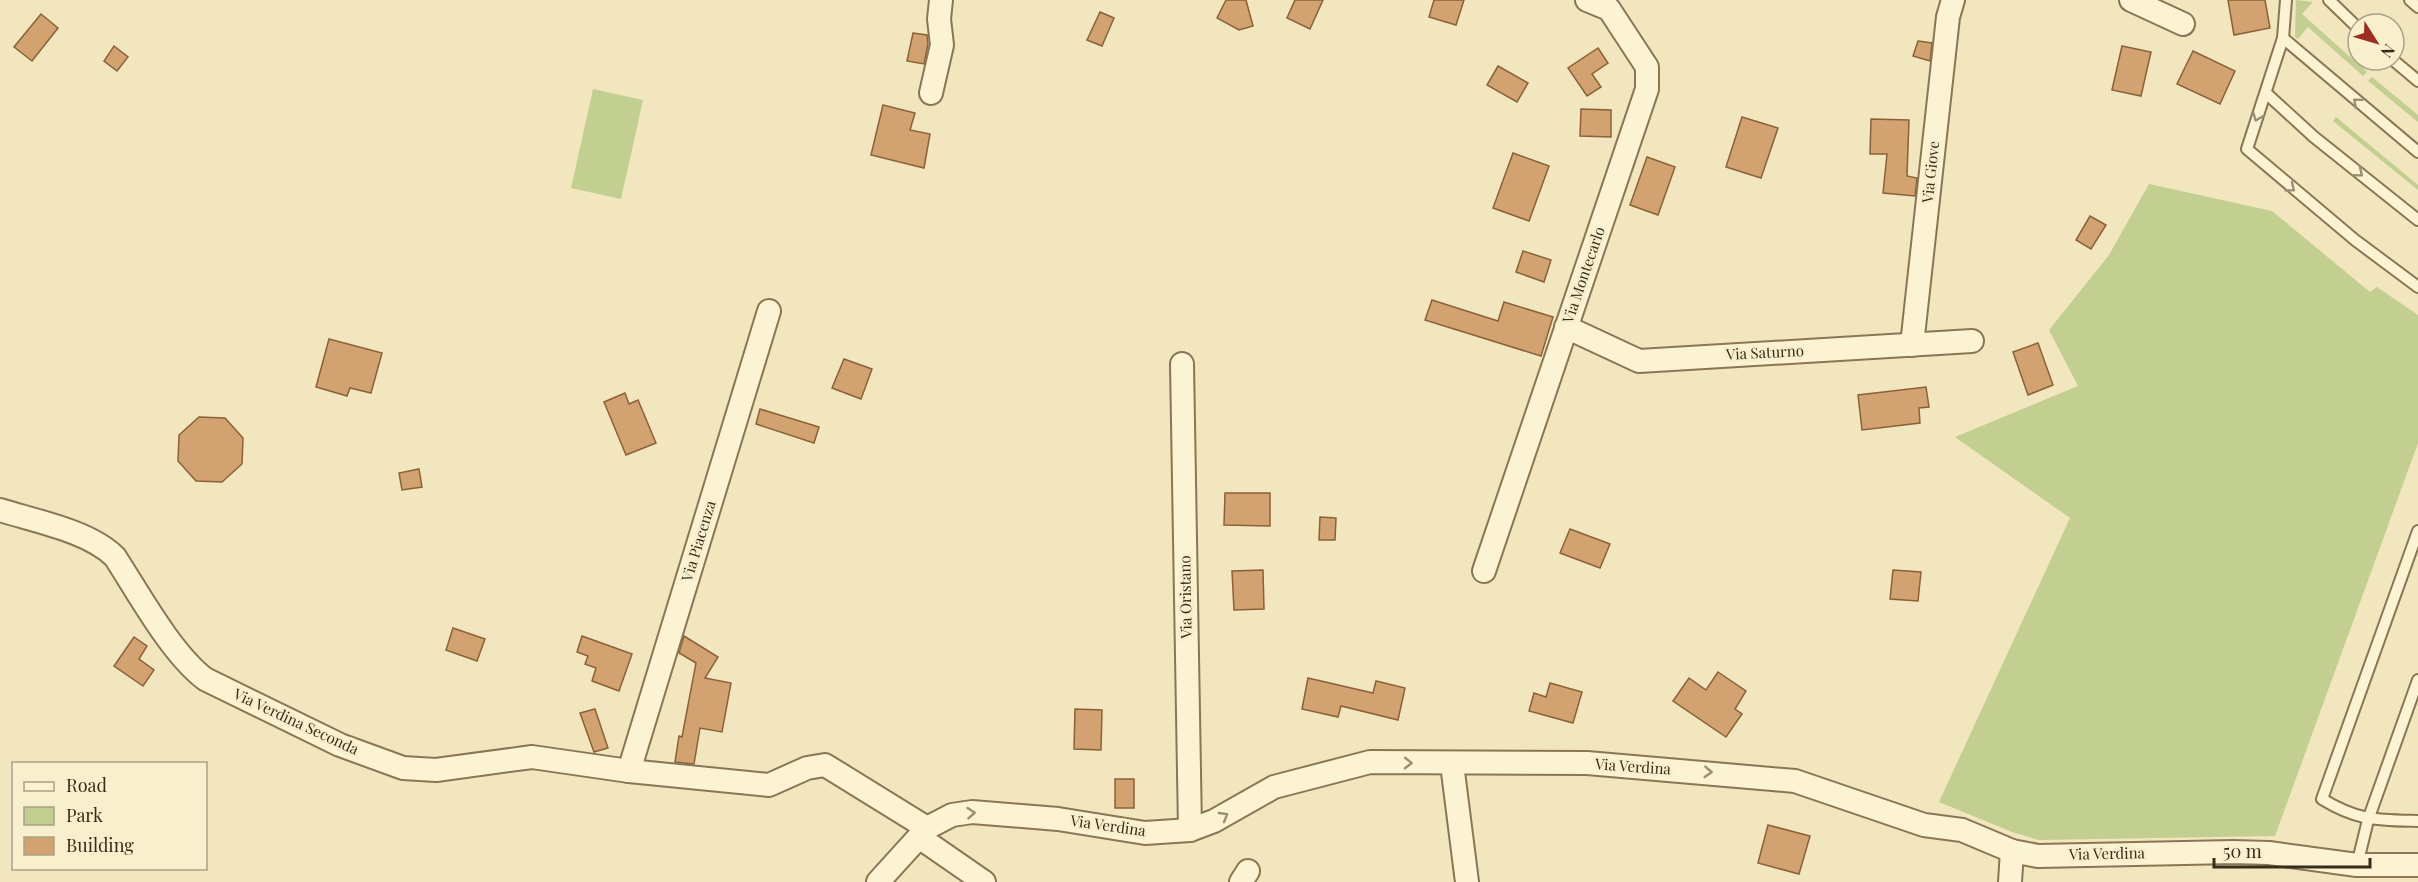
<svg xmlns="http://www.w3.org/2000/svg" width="2418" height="882" font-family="'Playfair Display',serif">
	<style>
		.green { fill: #c2cf90 }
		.building { fill: #d2a270; stroke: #8b6139; stroke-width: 1.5 }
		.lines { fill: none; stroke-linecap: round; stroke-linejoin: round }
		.service-casing { stroke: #8a7655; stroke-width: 14 }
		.minor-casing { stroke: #8a7655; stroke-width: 26 }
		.service { stroke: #fbf3d1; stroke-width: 10 }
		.minor { stroke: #fbf3d1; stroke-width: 22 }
		.oneway { stroke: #9a9076 }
		.labels { text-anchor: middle; stroke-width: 6; stroke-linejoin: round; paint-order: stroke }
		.street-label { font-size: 15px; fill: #382c1b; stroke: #f8efcd }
	</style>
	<rect width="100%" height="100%" fill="#f1e6bd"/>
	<g class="green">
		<polygon points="2296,0 2313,2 2302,14 2367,72 2363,76 2308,27 2298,39 2295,37"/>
		<polygon points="2372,77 2418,115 2418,122 2368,81"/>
		<polygon points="593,89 643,100 621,199 571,188"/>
		<polygon points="2336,117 2418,185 2418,190 2333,121"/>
		<polygon points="2149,184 2272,211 2370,292 2377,287 2418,315 2418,443 2275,836 2039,840 2012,832 1939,802 2070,518 1955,437 2078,386 2049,330 2109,255"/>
	</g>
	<g class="building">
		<polygon points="1226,0 1246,0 1253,26 1239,30 1217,18"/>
		<polygon points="1295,0 1323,0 1310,29 1287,18"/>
		<polygon points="1434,0 1464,0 1456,25 1429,17"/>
		<polygon points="2228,0 2265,0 2270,28 2234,35"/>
		<polygon points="1100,12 1114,18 1102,46 1087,40"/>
		<polygon points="41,14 58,28 32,61 14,47"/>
		<polygon points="913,33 927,35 928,44 924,64 907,61"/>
		<polygon points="1918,41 1932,43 1930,61 1913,56"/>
		<polygon points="114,46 128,57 117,71 104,61"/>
		<polygon points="2122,46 2151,52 2141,96 2112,90"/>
		<polygon points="1598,48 1608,63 1592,74 1601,87 1587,96 1568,68"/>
		<polygon points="2193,51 2235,71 2220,104 2177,84"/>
		<polygon points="1498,66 1528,83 1517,102 1487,85"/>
		<polygon points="883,105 915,113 910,130 930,134 924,168 871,155"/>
		<polygon points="1581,109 1611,110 1611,137 1580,136"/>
		<polygon points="1742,117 1778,128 1761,178 1726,167"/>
		<polygon points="1871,119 1909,120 1907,176 1917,178 1915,196 1883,193 1887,154 1870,154"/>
		<polygon points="1513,153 1549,166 1529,221 1493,208"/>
		<polygon points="1647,157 1675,167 1658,215 1630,205"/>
		<polygon points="2090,216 2106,225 2091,249 2076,240"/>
		<polygon points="1523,251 1551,260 1544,282 1516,272"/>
		<polygon points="1432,300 1498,321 1504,302 1553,317 1541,356 1425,320"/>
		<polygon points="329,339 382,353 371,393 350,388 347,396 316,387"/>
		<polygon points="2038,343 2053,385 2028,395 2013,352"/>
		<polygon points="844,359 872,369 861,399 832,388"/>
		<polygon points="1926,387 1929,407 1919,408 1920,423 1862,430 1858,395"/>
		<polygon points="625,393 629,404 638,400 656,443 626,455 604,402"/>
		<polygon points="760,409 819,427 814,443 756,424"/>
		<polygon points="199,417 225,418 243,438 242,464 222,482 196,481 178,461 179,435"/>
		<polygon points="419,469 422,487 402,490 399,473"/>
		<polygon points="1225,493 1270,493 1270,526 1224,525"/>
		<polygon points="1320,517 1336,518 1335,540 1319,540"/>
		<polygon points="1570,529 1610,544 1600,568 1560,553"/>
		<polygon points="1263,570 1264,609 1234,610 1232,571"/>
		<polygon points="1893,570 1921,572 1918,601 1890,599"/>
		<polygon points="453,628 485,639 477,661 446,650"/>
		<polygon points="582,636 632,654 619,691 592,681 596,668 585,664 588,656 577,652"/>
		<polygon points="684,636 718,657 705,678 731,683 722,732 700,728 694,764 675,762 679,736 682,737 696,663 679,653"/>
		<polygon points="134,637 147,646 139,659 154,670 143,686 114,666"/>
		<polygon points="1718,672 1746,691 1735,709 1742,714 1726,737 1673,701 1689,678 1706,690"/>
		<polygon points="1308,678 1373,693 1376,681 1405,688 1398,720 1341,706 1338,717 1302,709"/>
		<polygon points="1550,683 1582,692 1573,723 1529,711 1534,693 1546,697"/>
		<polygon points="595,709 608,748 594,752 580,713"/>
		<polygon points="1075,709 1102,710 1101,750 1074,749"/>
		<rect x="1115" y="779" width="19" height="29"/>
		<polygon points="1768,825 1810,836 1799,874 1758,863"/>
	</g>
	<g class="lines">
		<g class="service-casing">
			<g id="service">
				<polyline points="2286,0 2283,38 2247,149 2355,240 2418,287"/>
				<polyline points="2329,0 2358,28"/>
				<polyline points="2410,0 2418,7"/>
				<polyline points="2283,38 2418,152"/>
				<polyline points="2393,60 2418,81"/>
				<polyline points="2267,94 2314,137 2418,220"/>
				<path d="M2418 531 2322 799C2358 821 2377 820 2418 821"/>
				<polyline points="2357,865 2368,820 2418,680"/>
			</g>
		</g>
		<g class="minor-casing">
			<g id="minor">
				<polyline points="2131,0 2183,24"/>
				<polyline points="931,93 942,45 939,19 941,0"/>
				<polyline points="1566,327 1639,361 1972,341"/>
				<polyline points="1912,345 1948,17 1953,0"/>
				<polyline points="1182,364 1190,830"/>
				<path d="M0 510C35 521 89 531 115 557 139 594 171 653 205 679L340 745 403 768 436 770 532 757 629 771 769 785 807 768 825 765 927 828"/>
				<polyline points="1484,571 1647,89 1647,67 1609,9 1587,0"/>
				<polyline points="1452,764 1467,882"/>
				<polyline points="629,771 769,311"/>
				<polyline points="919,837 984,882"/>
				<polyline points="878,882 927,828 952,815 972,812 1058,819 1145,833 1190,830 1214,821 1274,787 1370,762 1587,763 1795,781 1924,825 1962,830 2012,851 2038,856 2233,852 2269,853 2357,865 2418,865"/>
				<polyline points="1241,882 1248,871"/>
				<polyline points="2010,882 2012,851"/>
			</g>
		</g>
		<use href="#service" class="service"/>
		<use href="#minor" class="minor"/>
	</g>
	<defs><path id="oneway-chevron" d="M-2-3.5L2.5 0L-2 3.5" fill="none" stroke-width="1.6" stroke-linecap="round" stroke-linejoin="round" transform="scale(1.5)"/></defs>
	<g class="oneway">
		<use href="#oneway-chevron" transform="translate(2357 102) rotate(-140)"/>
		<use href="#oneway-chevron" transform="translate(2257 117) rotate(112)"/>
		<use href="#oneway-chevron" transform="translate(2359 173) rotate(39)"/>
		<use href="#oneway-chevron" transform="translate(2291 188) rotate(39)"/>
		<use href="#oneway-chevron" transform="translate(1408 763) rotate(1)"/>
		<use href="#oneway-chevron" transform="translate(1708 772) rotate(4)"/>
		<use href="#oneway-chevron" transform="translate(971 813) rotate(-4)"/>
		<use href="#oneway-chevron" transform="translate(1224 816) rotate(-30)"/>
	</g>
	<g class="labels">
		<g class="street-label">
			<text transform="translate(1931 172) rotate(-84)" y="5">Via Giove</text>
			<text transform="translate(1584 275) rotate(-71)" y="5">Via Montecarlo</text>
			<text transform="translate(1765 353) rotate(-3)" y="5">Via Saturno</text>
			<text transform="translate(699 541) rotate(-73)" y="5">Via Piacenza</text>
			<text transform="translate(1186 597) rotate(-91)" y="5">Via Oristano</text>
			<text transform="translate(296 722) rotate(25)" y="5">Via Verdina Seconda</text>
			<text transform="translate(1633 767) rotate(4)" y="5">Via Verdina</text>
			<text transform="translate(1108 826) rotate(8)" y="5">Via Verdina</text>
			<text transform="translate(2107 854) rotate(-1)" y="5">Via Verdina</text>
		</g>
	</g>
	<rect x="12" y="762" width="195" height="108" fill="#f8efcd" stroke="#aba186" stroke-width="1.5"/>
	<rect x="24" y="782" width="30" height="9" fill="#fbf3d1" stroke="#aba186" stroke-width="1.5"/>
	<text x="66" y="792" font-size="18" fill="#382c1b">Road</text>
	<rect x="24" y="807" width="30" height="18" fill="#c2cf90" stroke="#aba186" stroke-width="1.5"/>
	<text x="66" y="822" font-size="18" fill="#382c1b">Park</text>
	<rect x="24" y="837" width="30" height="18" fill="#d2a270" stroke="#aba186" stroke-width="1.5"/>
	<text x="66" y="852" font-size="18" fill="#382c1b">Building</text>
	<g transform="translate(2376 42) rotate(127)"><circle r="28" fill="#f8efcd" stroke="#aba186" stroke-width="1.5"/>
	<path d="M0-4.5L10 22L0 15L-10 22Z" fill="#9d2c21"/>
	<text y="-9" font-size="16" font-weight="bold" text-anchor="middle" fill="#382c1b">N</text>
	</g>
	<path d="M2214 858v9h156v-9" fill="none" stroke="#382c1b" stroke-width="3"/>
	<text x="2223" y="858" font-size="18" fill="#382c1b" stroke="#f8efcd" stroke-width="4.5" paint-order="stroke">50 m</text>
</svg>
